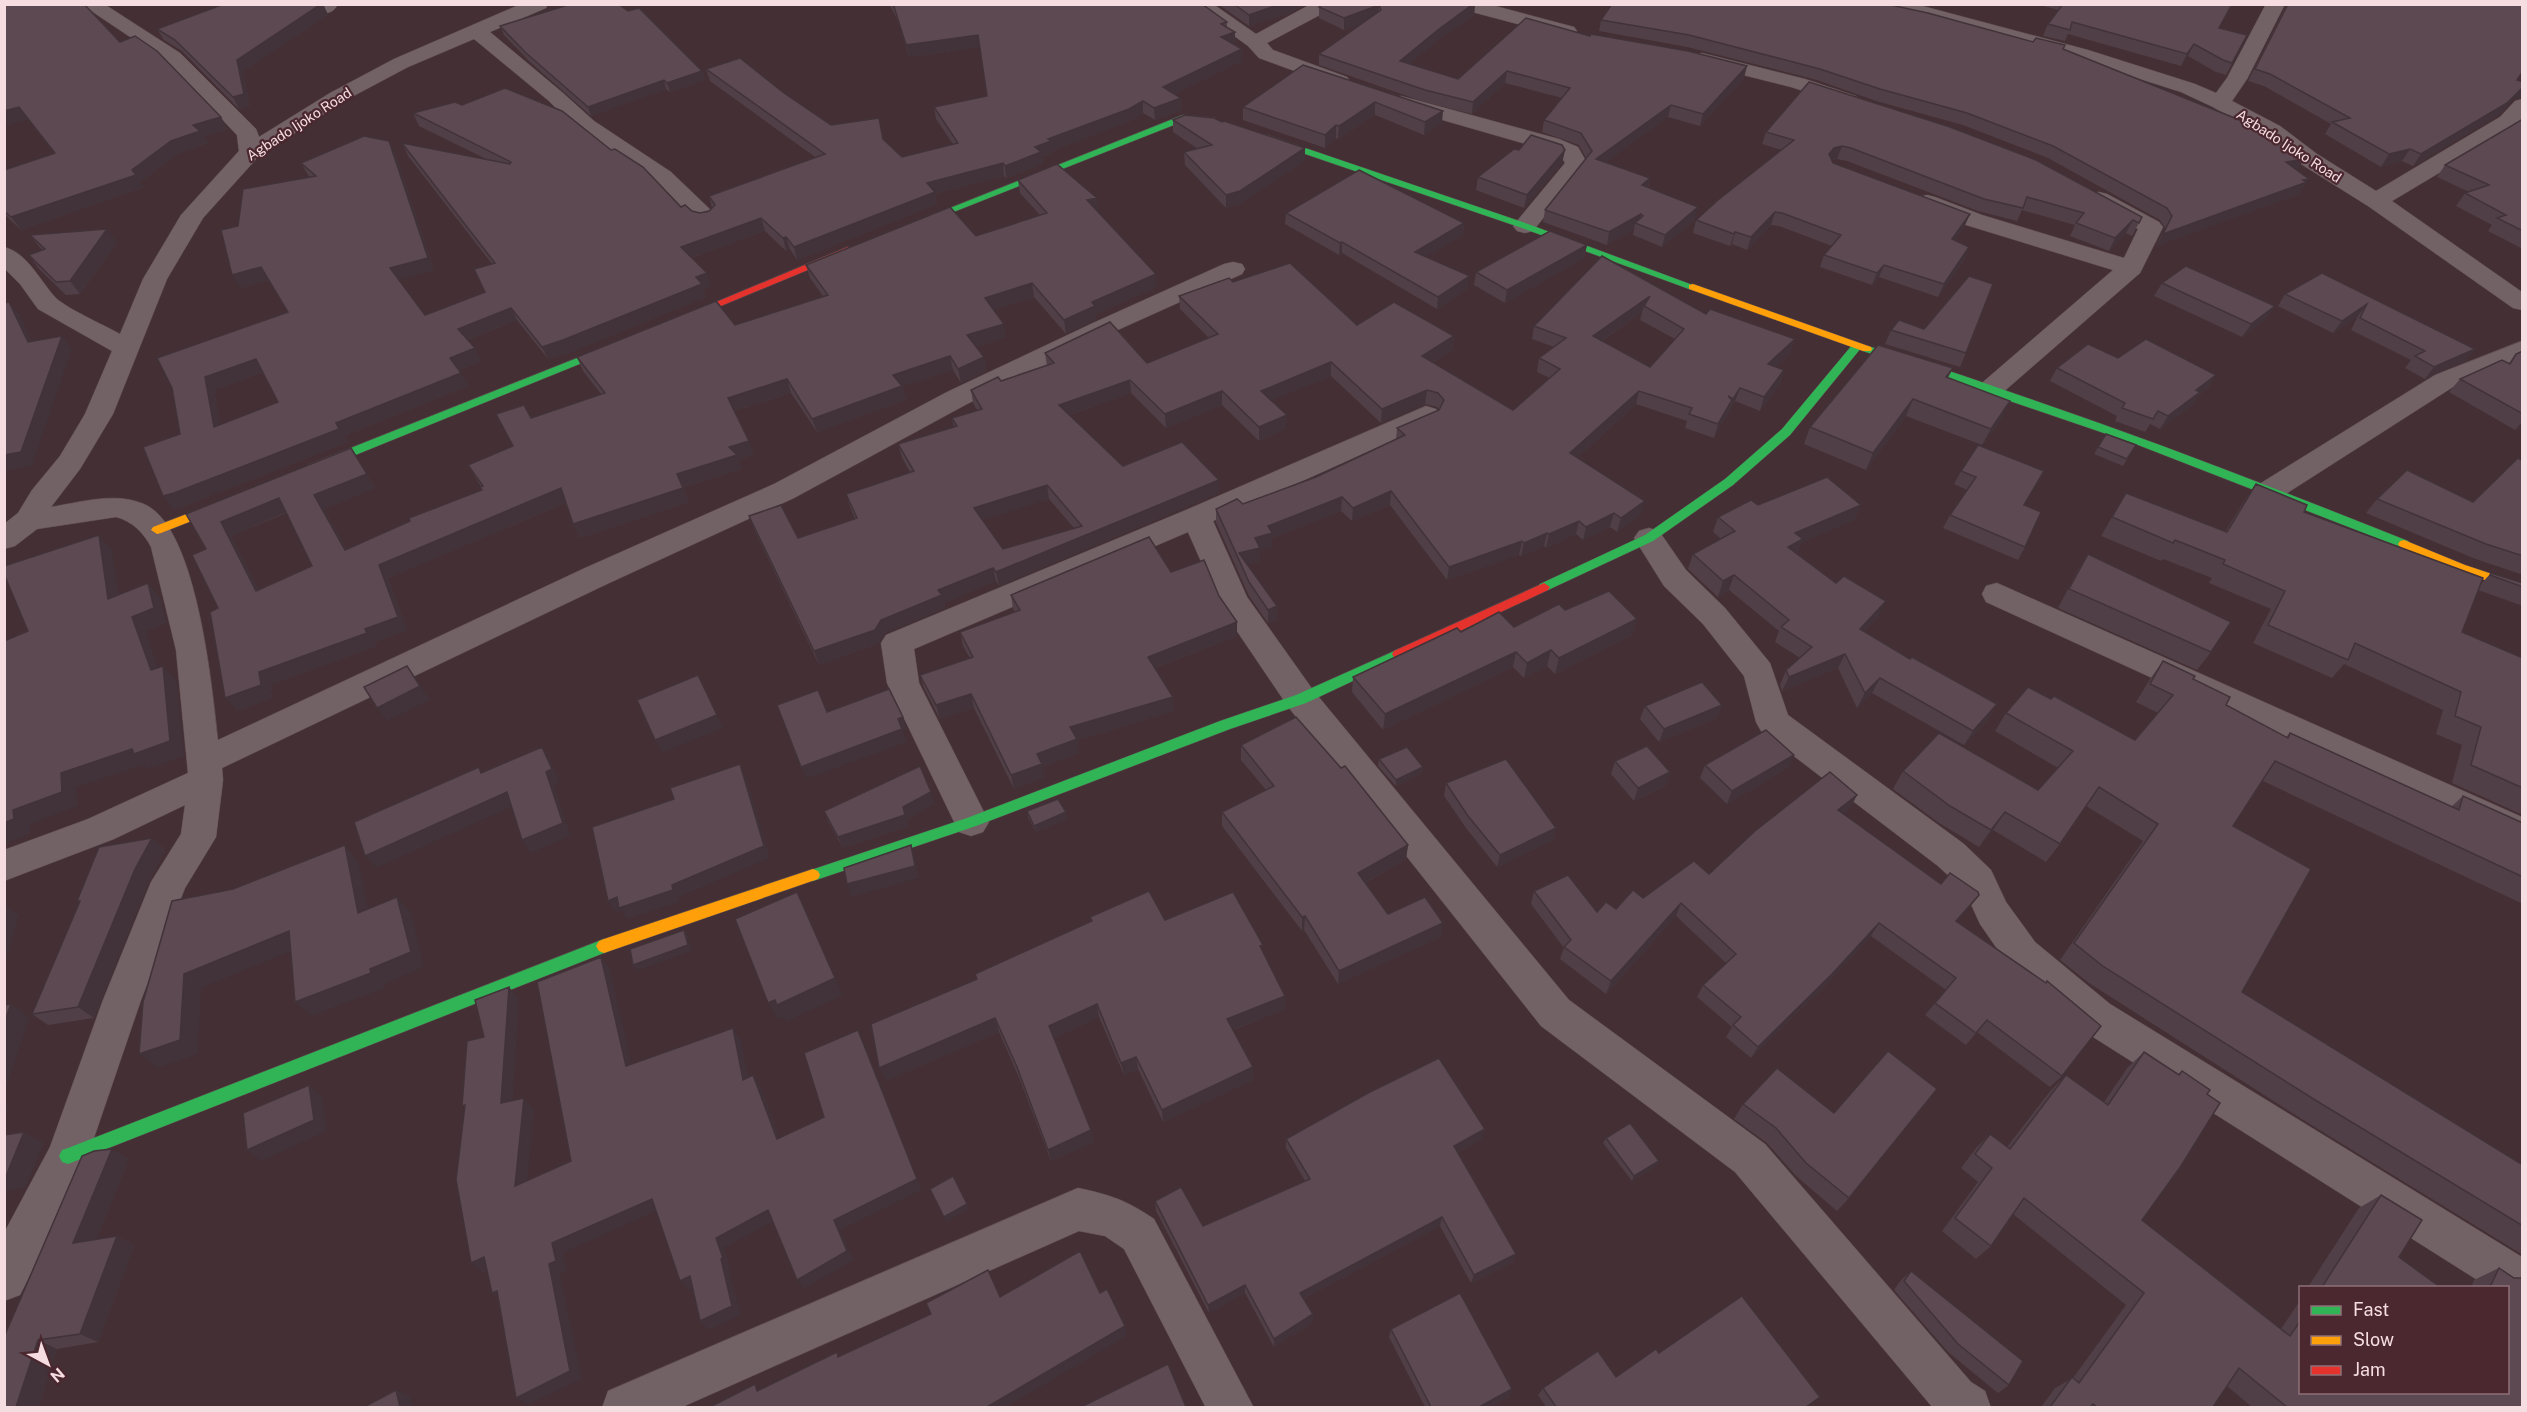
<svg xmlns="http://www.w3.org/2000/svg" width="2527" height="1412" font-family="'Public Sans',sans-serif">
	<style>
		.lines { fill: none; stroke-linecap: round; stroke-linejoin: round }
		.street-casing { stroke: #5d4c50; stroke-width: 1 }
		.fast-casing { stroke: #5d4c50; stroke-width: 1 }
		.slow-casing { stroke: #5d4c50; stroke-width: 1 }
		.jam-casing { stroke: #5d4c50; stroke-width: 1 }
		.street { fill: #726265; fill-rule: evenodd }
		.fast { fill: #30b455; fill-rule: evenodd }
		.slow { fill: #ff9f0a; fill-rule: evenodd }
		.jam { fill: #e5322d; fill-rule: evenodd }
		.wall { fill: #503f46; fill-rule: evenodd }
		.shaded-wall { fill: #413339 }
		.building { fill: #5d4951; stroke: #413339; stroke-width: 1.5; fill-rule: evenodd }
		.labels { text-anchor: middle; stroke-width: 4.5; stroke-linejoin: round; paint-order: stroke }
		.far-street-label { font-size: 14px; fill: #f5dde2; stroke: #4b2730 }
	</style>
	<rect width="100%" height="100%" fill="#432f34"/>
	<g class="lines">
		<g class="street-casing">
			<g id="street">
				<path d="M81 4H104L180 53 256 129 259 137 330 93 394 59 521 4H548L546 8 490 32 563 93 594 121 671 172 717 216 713 221 705 223 697 221 655 182 578 131 549 101 474 39 408 67 344 101 258 157 203 218 167 279 113 414 80 469 51 507C81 502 117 491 146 505 197 530 212 686 218 740L585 568 774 484 947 392 1093 323 1224 264 1233 262 1242 264 1245 269 1242 274 1111 333 967 404 794 498 607 584 222 768 223 780 216 837 185 888 141 1000 83 1170 20 1295 4 1301V1233L50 1147 103 1000 151 882 181 834 185 805 114 839 4 881V850L88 819 188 773 176 650 151 547C144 533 132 521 116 517L37 529 15 546 4 549V524L18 513 32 490 60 456 85 414 112 351 38 309 20 284 4 268V247C26 252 40 280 54 296 63 307 104 325 120 334L143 279 181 215 239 151 237 135 166 61Z"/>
				<path d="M318 4H338C333 13 328 14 318 12L315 8Z"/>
				<polygon points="1190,4 1213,4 1256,34 1311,4 1335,4 1333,8 1267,43 1273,50 1347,77 1350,81 1347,85 1340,87 1333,85 1259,58 1248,46"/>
				<polygon points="1455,4 1488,4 1574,27 1577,31 1574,35 1567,37 1457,8"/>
				<polygon points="1882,4 1915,4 2088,50 2195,84 2216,93 2227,78 2266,4 2285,4 2247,79 2232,101 2280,126 2317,154 2376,191 2500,117 2515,101 2522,99 2522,118 2516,127 2392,201 2522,292 2522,310 2513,308 2368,206 2301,164 2264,136 2213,107 2181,92 2074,58 1884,8"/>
				<polygon points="1702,53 1805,79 1856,96 1860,100 1856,104 1849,106 1791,87 1695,63 1692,59 1695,55"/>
				<polygon points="1401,96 1559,139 1578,147 1587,163 1533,231 1525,233 1517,231 1513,226 1517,221 1565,163 1561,156 1543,149 1394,106 1390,102 1394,98"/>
				<polygon points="2099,192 2107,194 2159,222 2163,227 2140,273 2001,394 1992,396 1983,394 1979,388 1983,382 2113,270 1966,225 1919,207 1915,202 1919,197 1927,195 1935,197 1982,215 2124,258 2138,229 2091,204 2088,199 2091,194"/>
				<polygon points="2522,341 2522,358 2453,387 2281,497 2271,500 2261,497 2257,490 2261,483 2435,375"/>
				<polygon points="1426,406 1436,409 1440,415 1436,421 1213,521 1247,597 1313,690 1569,1000 1765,1144 1971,1382 1985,1391 1991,1408 1933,1408 1735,1172 1541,1026 1289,708 1222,609 1188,532 914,649 919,683 989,822 983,832 971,836 959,832 887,683 881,643 886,635 1186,510"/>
				<polygon points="1649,528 1659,531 1686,570 1725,608 1770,663 1788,715 1964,844 1991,870 2006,902 2035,942 2110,1004 2522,1257 2522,1304 2508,1298 2508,1288 2490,1288 2082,1030 2009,966 1980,924 1965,891 1938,866 1761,731 1756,722 1744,676 1703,624 1664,586 1634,538 1639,531"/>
				<polygon points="1997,583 2522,817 2522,847 1986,602 1982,594 1986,586"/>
				<path d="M1078 1188C1111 1195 1126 1200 1154 1219L1254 1408H1206L1124 1249 1105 1236 1079 1231 680 1408H602L608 1391Z"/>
			</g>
		</g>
		<g class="fast-casing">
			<g id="fast">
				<polygon points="1183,115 1215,118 1219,121 1215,124 1184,121 913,228 905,226"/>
				<polygon points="1261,135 1267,135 1528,224 1698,287 1697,289 1689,289 1522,228 1261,139"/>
				<polygon points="620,341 625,344 624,346 316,471 308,471 306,468 308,465"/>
				<polygon points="1857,343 1862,346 1861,348 1790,435 1733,485 1653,541 1548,590 1540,590 1538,587 1540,584 1645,535 1725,479 1782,429 1853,344"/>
				<path d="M1867 346C1924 361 1981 382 2036 401 2162 444 2285 492 2408 541L2410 544 2404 548 2400 547 2133 443 1863 351V347Z"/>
				<polygon points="1399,649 1406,654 1404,657 1306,703 1230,729 976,826 813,881 808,879 806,875 808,871 967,818 1220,721 1296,695"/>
				<polygon points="604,939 609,941 612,946 609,951 68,1164 62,1162 59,1156 62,1150 68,1148"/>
			</g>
		</g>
		<g class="slow-casing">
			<g id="slow">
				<polygon points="1693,284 1871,347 1872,349 1871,351 1863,351 1689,289 1689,285"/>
				<polygon points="231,497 237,501 235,504 161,533 157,534 151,530 153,527"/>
				<polygon points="2404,540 2465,565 2522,584 2522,592 2457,571 2400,547 2398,544 2400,541"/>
				<polygon points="813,869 818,871 820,875 818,879 604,953 599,951 596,946 599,941 604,939"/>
			</g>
		</g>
		<g class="jam-casing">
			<g id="jam">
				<polygon points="848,247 853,250 851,252 680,323 676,324 671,321"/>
				<polygon points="1544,583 1550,587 1548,590 1404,657 1394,657 1392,654 1394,651"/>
			</g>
		</g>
		<use href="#street" class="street"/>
		<use href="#fast" class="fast"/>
		<use href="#slow" class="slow"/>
		<use href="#jam" class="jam"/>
	</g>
	<g class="wall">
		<polygon points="224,4 323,4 328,15 243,72 250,106 239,109 182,51 164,40 157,29"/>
		<path d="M889 4H1202L1227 22V27L1235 43 1233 44 1242 49V61L1174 94 1181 98 1182 110 1155 120 1143 113 1130 121 1052 151V153L1042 157 1043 164 1006 178 1004 176 935 194 937 204 797 260 790 249 786 251 765 231 691 258 711 286 703 289 706 297 569 353 548 359 517 320 468 340 475 348 481 361 459 370 468 386 344 436 348 442 184 506 173 509 180 434 172 388 288 312 269 280 240 288 238 226 310 177 308 175 301 163 389 141 395 153 434 270 399 280 425 315 485 292 492 264 408 156 402 143 488 160 419 126 413 113 692 211 700 213 709 211 712 208 709 196 815 157 710 81 706 69 784 93 831 125 883 139 902 157 953 144 936 119 934 107 987 96 980 47 909 57 898 21ZM263 372 278 402 220 425 214 390Z"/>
		<polygon points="1218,4 1305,4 1290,13 1249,26"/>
		<polygon points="1323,4 1475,4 1474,15 1438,40 1409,64 1458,79 1590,36 1744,78 1700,126 1668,117 1606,162 1650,178 1648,188 1695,220 1662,247 1633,235 1634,229 1607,245 1543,222 1545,210 1586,158 1579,145 1542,132 1544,120 1562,98 1505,83 1472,114 1424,102 1319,65 1319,54 1364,22 1344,30 1319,18 1319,7"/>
		<polygon points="2035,4 2232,4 2219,28 2247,35 2226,75 2216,72 2188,56 2181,66 2068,34 2065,41 2043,36 2048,24 2059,10"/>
		<polygon points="2287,4 2523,4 2517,80 2523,82 2523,97 2513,99 2499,115 2413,166 2402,161 2381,167 2325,134 2331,124 2264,86 2248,81"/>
		<polygon points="1601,20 2033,42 2063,49 2304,159 2297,170 2306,182 2299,194 2156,246 2165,228 2160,220 2048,158 1963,125 1876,101 1817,80 1687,47 1599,31"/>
		<polygon points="500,26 702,71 705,80 670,92 666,89 591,116 530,62 504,35"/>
		<polygon points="120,42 228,129 204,136 208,143 178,154 140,182 144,187 21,230 4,214 4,170 54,153 28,119 4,126"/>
		<polygon points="1303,65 1442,123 1424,135 1375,115 1338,139 1336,138 1325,148 1243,120 1243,107"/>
		<polygon points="1809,82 2142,217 2132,236 2126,233 2109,251 2070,236 2075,225 2022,210 2017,221 1978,211 1847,161 1837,159 1832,160 1833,163 1970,214 1964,227 1955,240 1969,247 1964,260 1938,297 1879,277 1872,285 1820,267 1824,255 1832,246 1779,226 1771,225 1747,250 1732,244 1730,246 1693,233 1696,220 1781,150 1762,144 1766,132"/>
		<polygon points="2523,119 2523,249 2488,231 2492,225 2456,206 2465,193 2469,192 2437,177 2445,165"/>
		<polygon points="1173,120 1222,122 1305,161 1240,204 1226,208 1185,165 1184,152 1198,149 1173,132"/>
		<polygon points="1565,150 1562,163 1524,208 1476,190 1478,177"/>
		<path d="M1018 180 1097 198 1098 211H1097L1157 287 1096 314V319L1066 334 1034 297 993 310 1006 337 976 347 984 357 986 371 961 383 953 370 902 386 906 400 817 432 791 393 734 411 754 454 738 460 742 469 683 487 689 502 580 538 573 524 565 503 388 578 407 630 375 642 376 646 270 685 272 698 237 711 218 608 206 549 351 448 375 488 324 509 347 550 482 490 481 487 468 465 513 446 531 418 601 394 583 371 577 357 735 325 823 296 810 278 806 265 976 236 1040 215 1020 193ZM286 513 312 566 259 590 231 536Z"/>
		<polygon points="1286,213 1464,223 1463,235 1425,257 1468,288 1437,309 1342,253 1339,255 1285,224"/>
		<polygon points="30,235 117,242 80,294 66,295 39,269 29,255 42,250"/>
		<polygon points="1587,245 1584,258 1505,303 1474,285 1476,272"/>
		<path d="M1602 256 1706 314 1795 339 1790 353 1775 367 1784 370 1780 384 1760 411 1735 401 1714 438 1685 428 1687 421 1636 404 1577 458 1641 515 1617 532 1610 527 1583 540 1576 534 1546 548 1544 546 1521 556 1519 555 1447 580 1390 505 1352 521 1341 511 1272 538V547L1260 550V561L1248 564 1277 620 1268 623 1249 596 1216 522V509L1243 504 1316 477 1396 440 1397 428 1439 410 1437 407 1425 404 1381 423 1331 376 1271 400 1286 429 1259 441 1222 405 1166 428 1131 393 1069 415 1123 466 1219 493 999 586 996 581 944 603 945 608 885 633 879 643 819 665 754 529 749 516 798 538 855 519 850 507 846 494 910 472 902 458 898 444 954 427 952 418 977 410 973 403 971 390 1001 381 1047 366 1045 353 1147 363 1209 338 1180 309 1179 296 1233 282 1357 325 1454 336 1452 350 1433 362 1513 410 1550 378 1537 372 1539 358 1554 347 1532 339 1534 326ZM1642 312 1640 320 1675 339 1650 367 1602 341ZM1049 499 1074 528 1003 549 982 520Z"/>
		<polygon points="2322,273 2475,349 2465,361 2425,379 2405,368 2411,360 2351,330 2358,316 2333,333 2278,306 2285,294"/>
		<polygon points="2162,283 2266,319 2242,337 2154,296"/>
		<polygon points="1924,329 1966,353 1960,367 1885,344 1891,330"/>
		<polygon points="2523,351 2523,426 2515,430 2449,392 2460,379 2509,363 2516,354"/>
		<polygon points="2118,358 2216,375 2208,388 2198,396 2192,405 2160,429 2150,424 2145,432 2115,421 2117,416 2050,381 2057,368"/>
		<polygon points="1953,368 1948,378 2002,418 1982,445 1906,416 1866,470 1804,444 1810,427"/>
		<polygon points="2106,434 2136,445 2123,466 2094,454"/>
		<polygon points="2523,461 2523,575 2473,558 2366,513 2377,499 2473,502"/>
		<polygon points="1961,471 2044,471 2024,505 2025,547 2018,560 1943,528 1950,515 1967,490 1954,484"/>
		<polygon points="2256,484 2304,512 2481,584 2491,573 2523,583 2523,606 2478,590 2462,632 2523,658 2523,815 2452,783 2462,745 2436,734 2443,710 2344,664 2332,678 2253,643 2271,609 2209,583 2212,578 2163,559 2161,561 2101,536 2126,493 2225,532 2243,503"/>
		<polygon points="1758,505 1861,505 1854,520 1801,543 1797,554 1879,616 1864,632 1910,659 1997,704 1988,719 1964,745 1872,693 1857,708 1838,668 1782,691 1780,685 1786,670 1800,658 1775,642 1779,631 1729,590 1718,597 1688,569 1693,554 1721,539 1713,532 1718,517"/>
		<polygon points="2088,554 2211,652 2197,670 2058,608 2077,572"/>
		<polygon points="1171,572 1219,596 1237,622 1237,636 1155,668 1174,711 1077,740 1079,753 1042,767 1045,777 1014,789 974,708 940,719 924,688 920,675 970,658 963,646 960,632 1015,612 1013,609 1011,595"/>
		<polygon points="1565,610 1637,619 1632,635 1555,674 1547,666 1524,678 1513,667 1383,730 1352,692 1353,677 1461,632 1514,627"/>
		<polygon points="2163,661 2193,679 2226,705 2286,737 2290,733 2451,807 2463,796 2523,823 2523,904 2263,781 2233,826 2242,992 2523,1165 2523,1255 2300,1118 2089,983 2060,960 2143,841 2086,806 2060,844 2046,862 1993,830 1979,847 1939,823 1893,789 1903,771 2038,790 2058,768 1995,731 2006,713 2051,699 2135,740 2158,713 2136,702 2150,679"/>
		<polygon points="1722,705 1717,718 1659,742 1640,719 1645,706"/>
		<polygon points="1241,745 1408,845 1406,859 1365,883 1388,914 1443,923 1440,937 1338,984 1304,930 1302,931 1222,826 1222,812 1266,790 1241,760"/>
		<polygon points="1379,759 1423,767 1422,773 1396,786 1378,766"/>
		<polygon points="1615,761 1670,772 1666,785 1634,801 1611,774"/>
		<polygon points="1705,765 1788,768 1727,804 1700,778"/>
		<polygon points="1446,783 1556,828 1553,840 1497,867 1466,828 1444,796"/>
		<polygon points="935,803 907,819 909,826 843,848 829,823 824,811"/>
		<polygon points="1850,809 1843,814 1941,884 1979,895 1970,907 1957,922 2062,1076 2050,1087 1977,1032 1966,1045 1925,1015 1946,990 1871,936 1824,987 1751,1058 1726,1037 1732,1027 1697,997 1703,985 1726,963 1676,916 1606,994 1560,959 1564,948 1531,904 1534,891 1597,912 1616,909 1643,898 1709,874"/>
		<polygon points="1027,811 1067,819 1036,832 1028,817"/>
		<polygon points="152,838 165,850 149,881 94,1018 48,1025 32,1014 79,903"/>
		<polygon points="1090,917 1165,920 1263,952 1285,996 1285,1009 1233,1030 1253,1067 1253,1080 1163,1122 1138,1069 1124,1075 1099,1017 1054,1038 1091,1130 1094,1142 1051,1161 1020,1080 999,1032 885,1081 977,979 975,974 1091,922"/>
		<polygon points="2144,1052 2178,1074 2182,1071 2207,1094 2142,1220 2281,1329 2301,1299 2301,1392 2508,1392 2508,1287 2471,1287 2474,1280 2499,1268 2514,1278 2523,1407 2252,1407 2227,1386 2213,1407 2041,1407 2055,1388 2073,1378 2126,1305 2013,1214 1991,1246 1976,1259 1942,1231 1978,1182 1961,1168 1976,1148 1990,1134 2007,1147 2051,1090 2066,1075 2104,1102 2128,1067"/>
		<polygon points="1743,1104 1834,1113 1849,1198 1837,1211 1796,1176 1767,1143 1734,1119"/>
		<polygon points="1606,1138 1659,1161 1656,1166 1632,1181 1603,1143"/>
		<polygon points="1286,1139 1482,1139 1458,1152 1516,1254 1513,1262 1471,1283 1440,1226 1303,1299 1313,1314 1312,1323 1274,1347 1245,1293 1209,1313 1156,1211 1155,1201 1203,1226 1305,1181 1286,1148"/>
		<polygon points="129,1159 96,1240 117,1236 134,1246 98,1342 57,1349 38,1407 4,1407"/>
		<polygon points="2381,1195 2399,1257 2440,1287 2308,1287 2359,1208"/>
		<polygon points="1911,1271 2009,1385 1998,1393 1948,1352 1894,1290 1901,1280"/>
		<polygon points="1391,1329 1512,1389 1509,1397 1489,1407 1425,1407 1389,1337"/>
		<polygon points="1659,1353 1808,1407 1546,1407 1538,1395 1543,1388 1616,1377"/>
	</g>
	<g class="shaded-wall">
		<polygon points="321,4 323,4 328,15 243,72 250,106 239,109 233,97 237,60"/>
		<polygon points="1280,4 1305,4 1290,13 1249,26 1249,15"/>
		<polygon points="1473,4 1475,4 1474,15 1438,40 1399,73 1400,61 1439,29"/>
		<polygon points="1379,5 1378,17 1344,30 1344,18"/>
		<polygon points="1235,32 1235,43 1221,48 1221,37"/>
		<polygon points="978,35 980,47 909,57 906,45"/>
		<polygon points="2194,44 2188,56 2181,66 2187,54"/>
		<polygon points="1242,49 1242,61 1164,99 1163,87"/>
		<polygon points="1747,66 1744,78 1700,126 1703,114"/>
		<polygon points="702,71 705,80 670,92 667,83"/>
		<polygon points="1507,71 1505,83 1472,114 1473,102"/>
		<polygon points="664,80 666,89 591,116 588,107"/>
		<polygon points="2523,87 2523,97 2513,99 2499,115 2413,166 2421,154"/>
		<polygon points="1181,98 1182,110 1155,120 1154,108"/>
		<polygon points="1143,101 1143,113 1130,121 1052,151 1052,153 1042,157 1043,164 1006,178 1005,166 1048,139"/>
		<polygon points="1375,102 1375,115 1338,139 1339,126"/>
		<polygon points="1671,105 1668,117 1594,171 1596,159"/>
		<polygon points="19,107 28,119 4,126 4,111"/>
		<polygon points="1443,111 1442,123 1424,135 1425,122"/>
		<polygon points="221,117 228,129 204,136 208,143 178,154 140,182 144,187 21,230 11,217 132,170 193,125"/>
		<polygon points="1336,125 1336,138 1325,148 1325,135"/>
		<polygon points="389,141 395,153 434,270 396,281 390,268"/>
		<polygon points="1842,146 1837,159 1829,161 1829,154 1834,148"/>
		<polygon points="1305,148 1305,161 1240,204 1226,208 1226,195"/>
		<polygon points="2410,149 2402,161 2381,167 2389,154"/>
		<polygon points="1565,150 1562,163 1524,208 1527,195"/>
		<polygon points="2304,159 2297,171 2286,162"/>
		<polygon points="1003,163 1004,176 935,194 937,204 797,260 794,247 927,183"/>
		<polygon points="1650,178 1647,190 1642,185"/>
		<polygon points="2309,179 2299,194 2156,246 2163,234 2303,180"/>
		<polygon points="1097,198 1098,211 1088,214 1087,200"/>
		<polygon points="1698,207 1695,220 1662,247 1665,235"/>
		<polygon points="1775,212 1771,225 1747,250 1751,237"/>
		<polygon points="1641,214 1639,224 1635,223 1634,229 1607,245 1609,232"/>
		<polygon points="1970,214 1964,227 1947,252 1952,239"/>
		<polygon points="761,218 765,231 685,260 681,247"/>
		<polygon points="2133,220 2126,233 2109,251 2115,238"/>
		<polygon points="1464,223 1463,235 1414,264 1415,252"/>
		<polygon points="107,229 117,242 80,294 70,281"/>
		<polygon points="1735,232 1732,244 1730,246 1734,234"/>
		<polygon points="786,237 790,249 786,251 783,238"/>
		<polygon points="1342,242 1342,253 1339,255 1340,243"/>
		<polygon points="1587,245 1584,258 1505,303 1507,290"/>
		<polygon points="1969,247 1964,260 1938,297 1944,284"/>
		<polygon points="1884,265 1879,277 1872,285 1877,273"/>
		<polygon points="261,267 269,280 240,288 232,275"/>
		<polygon points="707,273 711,286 703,289 706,297 569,353 548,359 542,347"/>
		<polygon points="1156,274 1157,287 1096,314 1096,319 1066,334 1064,320 1092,302"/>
		<polygon points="1470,276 1468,288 1437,309 1438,297"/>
		<polygon points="1032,283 1034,297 987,312 985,298"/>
		<polygon points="1650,296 1644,306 1642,312 1590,349 1593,336"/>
		<polygon points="9,302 20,315 38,355 28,342"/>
		<polygon points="2367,304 2358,316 2333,333 2342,321"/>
		<polygon points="2275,306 2266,319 2242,337 2251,324"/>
		<polygon points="511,308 517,320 465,341 458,329"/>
		<polygon points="1004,324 1006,337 970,349 967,335"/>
		<polygon points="62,336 72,349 32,466 4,471 4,455"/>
		<polygon points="1454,336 1452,350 1421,369 1422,356"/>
		<polygon points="1795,339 1790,353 1764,378 1768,364"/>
		<polygon points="475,348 481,361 456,371 450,358"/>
		<polygon points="2475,349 2465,361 2425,379 2434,367"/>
		<polygon points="950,356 953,370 897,388 893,375"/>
		<polygon points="984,357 986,371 961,383 958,369"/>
		<polygon points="256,359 265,371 214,390 223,440 214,427 205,377"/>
		<polygon points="1331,362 1331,376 1261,404 1261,391"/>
		<polygon points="1784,370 1780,384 1760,411 1764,397"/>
		<polygon points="461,373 468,386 344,436 348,442 184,506 173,509 163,496 336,423"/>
		<polygon points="2216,375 2208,388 2198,396 2192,405 2160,429 2168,416 2196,390"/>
		<polygon points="787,379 791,393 733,411 728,398"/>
		<polygon points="1130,380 1131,393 1060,418 1059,405"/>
		<polygon points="902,386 906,400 817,432 812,419"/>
		<polygon points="1740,388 1735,401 1729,412 1733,399"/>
		<polygon points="1427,390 1425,404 1381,423 1382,409"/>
		<polygon points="1222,391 1222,405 1166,428 1165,414"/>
		<polygon points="1639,391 1636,404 1567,467 1570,453"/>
		<polygon points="1913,399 1906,416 1866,470 1873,453"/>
		<polygon points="1732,400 1728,414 1714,438 1718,424"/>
		<polygon points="2010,401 2002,418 1982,445 1991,429"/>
		<polygon points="1287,415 1286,429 1259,441 1259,427"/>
		<polygon points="2523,421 2523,426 2515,430"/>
		<polygon points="749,441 754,454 738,460 742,469 682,487 677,474 729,447"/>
		<polygon points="351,448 375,488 324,509 355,564 345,550 314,495"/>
		<polygon points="1219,480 1219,493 999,586 996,572"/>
		<polygon points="1047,485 1049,499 977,522 974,508"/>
		<polygon points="561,488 567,502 388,578 407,630 375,642 376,646 270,685 272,698 237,711 225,698 259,672 365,629 379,565"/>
		<polygon points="683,488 689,502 580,538 573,524"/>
		<polygon points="1391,491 1390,505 1352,521 1353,508"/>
		<polygon points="1342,497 1341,511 1272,538 1272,547 1260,550 1260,561 1241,566 1239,553 1268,526"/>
		<polygon points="279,498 289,511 231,536 267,605 256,591 221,522"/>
		<polygon points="1645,501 1641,515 1617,532 1621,518"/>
		<polygon points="1861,505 1854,520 1801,543 1797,554 1782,562 1795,533"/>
		<polygon points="1614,513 1610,527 1583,540 1586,527"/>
		<polygon points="1579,521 1576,534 1546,548 1549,534"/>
		<polygon points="1547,533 1544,546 1521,556 1524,543"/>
		<polygon points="99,535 112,550 121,614 108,599"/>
		<polygon points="1522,541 1519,555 1447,580 1449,567"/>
		<polygon points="993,568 996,581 944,603 945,608 885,633 879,643 819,665 814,651 881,620 938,590"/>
		<polygon points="1734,575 1729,590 1718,597 1723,581"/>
		<polygon points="148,583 161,598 167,623 146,632 164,685 151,670 132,617"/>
		<polygon points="1886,601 1879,616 1853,644 1860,629"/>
		<polygon points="1277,606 1277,620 1268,623 1268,610"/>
		<polygon points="1637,619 1632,635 1555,674 1559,658"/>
		<polygon points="1237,622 1237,636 1149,670 1148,657"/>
		<polygon points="1551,650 1547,666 1524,678 1527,663"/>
		<polygon points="1516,652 1513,667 1383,730 1385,714"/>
		<polygon points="1845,654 1838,668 1782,691 1789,677"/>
		<polygon points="163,666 177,681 184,756 148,769 144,765 76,787 78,806 30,824 30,834 4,844 4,823 13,810 61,773"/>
		<polygon points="407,666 430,700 387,721 377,708"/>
		<polygon points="1880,678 1872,693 1857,708 1865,693"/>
		<polygon points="971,694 974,708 940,719 936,705"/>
		<polygon points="1173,697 1174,711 1077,740 1079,753 1042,767 1045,777 1014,789 1011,775 1070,727"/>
		<polygon points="1997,704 1988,719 1964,745 1973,731"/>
		<polygon points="1722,705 1717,718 1659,742 1664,729"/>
		<polygon points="717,715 723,728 661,753 655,740"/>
		<polygon points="903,717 907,730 903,731 907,742 806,779 801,767 898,719"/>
		<polygon points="542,747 550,760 560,782 554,785 571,836 531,853 522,840 546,772"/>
		<polygon points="1794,755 1788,768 1727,804 1732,791"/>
		<polygon points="740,764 746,776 770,858 679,897 680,902 627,919 621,910 616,913 608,901 617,897 672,885"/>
		<polygon points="1423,767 1422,773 1396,786 1396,780"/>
		<polygon points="1670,772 1666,785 1634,801 1638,788"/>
		<polygon points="507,792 516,805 376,868 365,856"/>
		<polygon points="931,792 935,803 907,819 909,826 843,848 838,837 903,807"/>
		<polygon points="1857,795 1850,809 1831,823 1838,810"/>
		<polygon points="1066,812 1067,819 1036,832 1034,826"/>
		<polygon points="2005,812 1993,830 1979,847 1991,830"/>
		<polygon points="1556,828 1553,840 1497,867 1500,855"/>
		<polygon points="152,838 165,850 149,881 94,1018 78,1007 135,869"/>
		<polygon points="345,845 358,860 372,928 358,913"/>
		<polygon points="911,845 915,858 919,878 852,897 847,884"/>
		<polygon points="1408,845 1406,859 1357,887 1358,873"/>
		<polygon points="797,892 843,995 786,1022 784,1017 778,1020 768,1003 775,1000"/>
		<polygon points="1979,895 1970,907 1947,934 1956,921"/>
		<polygon points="397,897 411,912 424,967 385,984 385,988 311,1016 295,1002 370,969"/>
		<polygon points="1681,903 1676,916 1606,994 1611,981"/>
		<polygon points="4,904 19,915 4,966"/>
		<polygon points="1305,916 1304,930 1302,931 1302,917"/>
		<polygon points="1443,923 1440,937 1338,984 1339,971"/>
		<polygon points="1879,923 1871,936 1824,987 1751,1058 1758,1047"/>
		<polygon points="684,930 688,936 692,951 637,971 633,965"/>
		<polygon points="289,931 304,946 201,988 198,1054 157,1068 139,1054 184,974"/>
		<polygon points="601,957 610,969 635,1078 626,1066"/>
		<polygon points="509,987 519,999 512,1114 501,1103"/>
		<polygon points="1285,996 1285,1009 1227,1032 1227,1019"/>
		<polygon points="11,1004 30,1017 4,1094 4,1023"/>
		<polygon points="1097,1004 1099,1017 1052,1039 1049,1026"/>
		<polygon points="995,1018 999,1032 885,1081 879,1068"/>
		<polygon points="733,1028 741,1040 751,1091 743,1080"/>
		<polygon points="858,1030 864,1042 922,1190 840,1230 854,1260 804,1289 797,1280 834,1220"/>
		<polygon points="1136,1057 1138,1069 1124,1075 1121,1063"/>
		<polygon points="1253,1067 1253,1080 1163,1122 1162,1110"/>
		<polygon points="753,1075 761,1087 784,1150 777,1139"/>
		<polygon points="309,1085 322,1096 327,1131 261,1161 247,1150"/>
		<polygon points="524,1098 534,1110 526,1197 515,1186"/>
		<polygon points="4,1102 9,1105 4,1123"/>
		<polygon points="1485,1129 1482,1139 1452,1155 1454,1146"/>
		<polygon points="1091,1130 1094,1142 1051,1161 1048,1150"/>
		<polygon points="24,1132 44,1143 26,1187 4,1192 4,1176"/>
		<polygon points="112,1149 129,1159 91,1253 73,1243"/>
		<polygon points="1659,1161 1656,1166 1632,1181 1634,1176"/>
		<polygon points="652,1199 661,1209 563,1253 567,1270 560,1274 582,1379 528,1405 516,1398 549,1264 552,1243"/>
		<polygon points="967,1204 969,1209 946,1222 944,1217"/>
		<polygon points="768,1210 776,1220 724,1248 731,1268 729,1269 741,1315 709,1330 700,1321 716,1238"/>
		<polygon points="1442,1217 1440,1226 1299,1301 1300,1293"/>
		<polygon points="117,1236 134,1246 98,1342 80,1334"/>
		<polygon points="1516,1254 1513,1262 1471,1283 1474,1275"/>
		<polygon points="484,1257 496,1267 483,1273 471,1263"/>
		<polygon points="690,1276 698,1285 689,1290 680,1281"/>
		<polygon points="1245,1285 1245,1293 1209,1313 1208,1305"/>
		<polygon points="497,1291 504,1302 492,1293"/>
		<polygon points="1313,1314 1312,1323 1274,1347 1274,1339"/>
		<polygon points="1125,1326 1127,1336 1006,1407 987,1407"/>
		<polygon points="38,1340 57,1349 38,1407 16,1407"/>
		<polygon points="1512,1389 1509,1397 1489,1407 1479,1407"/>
		<polygon points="396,1390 410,1397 412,1407 400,1407"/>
	</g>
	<g class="building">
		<polygon points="4,4 82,4 86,6 120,42 135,36 157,51 221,117 193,125 200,131 171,141 132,170 136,175 11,217 4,211 4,170 55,153 19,107 4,111"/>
		<polygon points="224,4 321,4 237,60 244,94 233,97 175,40 157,29"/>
		<polygon points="571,4 618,4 628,11 639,8 702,71 667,83 664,80 588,107 526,53 500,26"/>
		<path d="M893 4H1202L1227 22 1221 24 1235 32 1221 37 1242 49 1163 87 1181 98 1154 108 1143 101 1129 109 1048 139 1051 141 1035 147 1041 152 1005 166 1003 163 927 183 935 192 794 247 786 237 783 238 761 218 681 247 707 273 696 277 702 284 563 340 542 347 511 308 458 329 475 348 450 358 461 373 336 423 339 429 174 493 163 496 143 447 180 434 172 388 157 358 288 312 261 267 232 275 221 230 238 226 243 189 316 176 301 163 364 136 389 141 428 258 390 268 425 315 485 292 474 269 495 263 402 143 510 164 511 162 413 113 455 102 462 105 505 88 562 111 611 150 615 149 643 167 681 207 685 205 692 211 700 213 709 211 715 205 709 196 825 154 706 69 740 58 784 93 831 125 879 118 883 139 902 157 958 143 934 107 987 96 978 35 906 45 895 10ZM256 359 278 402 214 427 205 377Z"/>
		<polygon points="1234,4 1280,4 1249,15"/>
		<polygon points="1323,4 1473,4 1439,29 1400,61 1458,79 1526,18 1590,36 1591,34 1688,51 1747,66 1703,114 1671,105 1596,159 1650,178 1642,185 1698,207 1665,235 1635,223 1643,216 1641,214 1609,232 1545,210 1592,151 1581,133 1544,120 1570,88 1507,71 1473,102 1425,90 1319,54 1381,10 1379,5 1344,18 1319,7"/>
		<polygon points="1612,4 1886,4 1928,13 2033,42 2036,38 2065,45 2063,49 2267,131 2304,159 2286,162 2309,179 2303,180 2307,182 2163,234 2172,216 2167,208 2053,146 1967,113 1880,89 1820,69 1689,35 1601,20"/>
		<polygon points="2063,4 2232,4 2219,28 2247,35 2232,63 2223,60 2194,44 2187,54 2072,22 2070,30 2048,24"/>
		<polygon points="2288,4 2523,4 2523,71 2517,80 2523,82 2523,87 2507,103 2421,154 2410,149 2389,154 2332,122 2350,118 2270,74 2255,69"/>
		<polygon points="1303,65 1443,111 1425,122 1375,102 1339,126 1336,125 1325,135 1243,107"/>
		<polygon points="1809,82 1950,127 2036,160 2142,217 2139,223 2133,220 2115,238 2076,223 2084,213 2027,197 2023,208 1984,199 1851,148 1842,146 1834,148 1829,154 1833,163 1970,214 1952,239 1969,247 1944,284 1884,265 1877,273 1824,255 1841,235 1782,213 1775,212 1751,237 1735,232 1734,234 1696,220 1718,200 1794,140 1766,132"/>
		<polygon points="1185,115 1214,118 1222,122 1224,121 1305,148 1240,191 1226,195 1184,152 1212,145 1173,120"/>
		<polygon points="2523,119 2523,231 2497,218 2506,215 2465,193 2489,185 2445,165"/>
		<polygon points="1531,135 1562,145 1565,150 1527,195 1478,177 1514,149 1519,150"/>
		<path d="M1057 164 1097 198 1087 200 1156 274 1092 302 1095 306 1064 320 1032 283 985 298 1004 324 967 335 984 357 958 369 950 356 893 375 902 386 812 419 787 379 728 398 749 441 729 447 737 455 677 474 683 488 573 524 561 488 379 565 398 617 365 629 367 633 259 672 261 685 225 698 210 612 218 608 192 555 206 549 186 514 351 448 367 474 314 495 345 550 410 521 409 518 482 490 480 487 483 486 468 465 513 446 496 414 524 405 531 418 605 393 577 357 716 301 735 325 828 295 806 265 950 207 976 236 1047 213 1018 180ZM279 498 312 566 256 591 221 522Z"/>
		<polygon points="1359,170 1464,223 1415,252 1470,276 1438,297 1342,242 1340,243 1286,213"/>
		<polygon points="107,229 70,281 56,282 29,255 45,249 30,235"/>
		<polygon points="1550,231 1587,245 1507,290 1476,272"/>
		<path d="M1602 256 1706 314 1710 309 1795 339 1768 364 1784 370 1764 397 1740 388 1733 399 1728 396 1732 400 1718 424 1689 414 1692 408 1639 391 1570 453 1645 501 1621 518 1614 513 1586 527 1579 521 1549 534 1547 533 1524 543 1522 541 1449 567 1391 491 1353 508 1342 497 1268 526 1272 533 1255 538 1260 548 1239 553 1277 606 1268 610 1249 582 1216 509 1237 499 1243 504 1316 477 1405 435 1397 428 1439 410 1444 400 1438 393 1427 390 1382 409 1331 362 1261 391 1287 415 1259 427 1222 391 1165 414 1130 380 1059 405 1123 466 1182 442 1219 480 996 572 993 568 938 590 942 595 881 620 875 630 814 651 749 516 781 505 798 538 857 518 846 494 914 471 898 444 957 426 952 418 982 409 971 390 998 377 1001 381 1054 363 1045 353 1110 322 1147 363 1218 334 1179 296 1229 278 1233 282 1290 263 1357 325 1394 302 1454 336 1422 356 1513 410 1560 369 1539 358 1566 338 1534 326ZM1650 296 1644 306 1684 329 1650 367 1593 336ZM1047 485 1082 526 1003 549 974 508Z"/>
		<polygon points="2186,266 2275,306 2251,324 2162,283"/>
		<polygon points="2322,273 2475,349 2434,367 2415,356 2425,351 2360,318 2367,304 2342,321 2285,294"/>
		<polygon points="1969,276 1993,284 1966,353 1891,330 1899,320 1924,329"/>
		<polygon points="9,302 28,342 62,336 21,452 4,455 4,303"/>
		<polygon points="2146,339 2216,375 2196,390 2200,392 2168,416 2158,411 2153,419 2122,408 2125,403 2057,368 2088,344 2118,358"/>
		<polygon points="1878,345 1953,368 1946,377 2010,401 1991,429 1913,399 1873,453 1810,427"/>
		<polygon points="2523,351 2523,414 2460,379 2502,360 2510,364 2516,354"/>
		<polygon points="2106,434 2136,445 2127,459 2098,447"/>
		<polygon points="1978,445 2044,471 2024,505 2041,512 2025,547 1950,515 1976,477 1961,471"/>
		<polygon points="2518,458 2523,461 2523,556 2486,544 2377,499 2407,470 2473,502"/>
		<polygon points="1827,477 1861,505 1795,533 1803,539 1788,547 1836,583 1844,576 1886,601 1860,629 1910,659 1912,657 1997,704 1973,731 1880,678 1865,693 1845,654 1789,677 1786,670 1812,647 1781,627 1789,620 1734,575 1723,581 1693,554 1735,531 1718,517 1751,500 1758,505"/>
		<polygon points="2256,484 2307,505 2304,512 2483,578 2462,632 2523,658 2523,788 2471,765 2481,727 2455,716 2461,692 2355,643 2348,660 2268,625 2285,591 2223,564 2225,560 2175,540 2173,543 2112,517 2126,493 2227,532"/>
		<polygon points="99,535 108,599 148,583 154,608 132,617 151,670 163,666 170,741 134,754 132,749 61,773 62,792 13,810 14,819 4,823 4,641 28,631 4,574 4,566"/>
		<polygon points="1149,537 1171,572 1204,560 1219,596 1237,622 1148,657 1173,697 1070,727 1077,739 1037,754 1042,764 1011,775 971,694 936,705 920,675 973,657 960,632 1020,610 1011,595"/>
		<polygon points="2088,554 2231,622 2211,652 2069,589"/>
		<polygon points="2491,573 2523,583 2523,587 2490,575"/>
		<polygon points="1609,591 1637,619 1559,658 1551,650 1527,663 1516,652 1385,714 1353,677 1457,628 1461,632 1499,612 1514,627 1559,604 1565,610"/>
		<polygon points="2163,661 2195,676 2193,679 2230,697 2226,705 2288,738 2290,733 2459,810 2463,796 2523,823 2523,877 2275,761 2233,826 2311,869 2242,992 2523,1165 2523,1226 2320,1103 2104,967 2074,943 2158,824 2099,787 2060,844 2005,812 1991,830 1950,806 1903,771 1939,733 2038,790 2073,751 2006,713 2028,687 2051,699 2054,696 2135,740 2173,695 2150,684"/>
		<polygon points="407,666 420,686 377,708 364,687"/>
		<polygon points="698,675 717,715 655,740 637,700"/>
		<polygon points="1702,682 1722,705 1664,729 1645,706"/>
		<polygon points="889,689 903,717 898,719 902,729 801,767 777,705 818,690 827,712"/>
		<polygon points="1296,717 1341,768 1345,766 1408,845 1358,873 1388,914 1425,897 1443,923 1339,971 1305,916 1302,917 1222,812 1274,786 1241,745"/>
		<polygon points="1766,730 1794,755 1732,791 1705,765"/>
		<polygon points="1647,746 1670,772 1638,788 1615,761"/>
		<polygon points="542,747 552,769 546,772 563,823 522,840 507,792 365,856 354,822 479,767 481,773"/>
		<polygon points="1407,747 1423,767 1396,780 1379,759"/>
		<polygon points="1506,759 1556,828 1500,855 1468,816 1446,783"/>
		<polygon points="740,764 764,846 672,885 673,890 619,908 617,897 608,901 592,827 674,799 670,788"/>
		<polygon points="920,766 931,792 903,807 905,815 838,837 824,811"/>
		<polygon points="1830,772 1857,795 1838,810 1941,884 1950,873 1978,892 1979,895 1956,921 2046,983 2047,981 2101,1026 2062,1076 1987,1020 1976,1033 1935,1003 1956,978 1879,923 1832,974 1758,1047 1733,1025 1741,1017 1703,985 1736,954 1681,903 1611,981 1564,947 1571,940 1534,891 1568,875 1597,912 1606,902 1616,909 1633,890 1643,898 1694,861 1709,874 1755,831"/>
		<polygon points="1058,799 1066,812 1034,826 1027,811"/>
		<polygon points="152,838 135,869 78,1007 32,1014 80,901 77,901 99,847"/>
		<polygon points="345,845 358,913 397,897 411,952 370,969 371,973 295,1002 289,931 184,974 180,1040 139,1054 143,1002 172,901 233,889"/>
		<polygon points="911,845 915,866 847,884 844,868"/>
		<polygon points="1149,891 1165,920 1233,892 1263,945 1260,946 1285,996 1227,1019 1253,1067 1162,1110 1136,1057 1121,1063 1097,1004 1049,1026 1091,1130 1048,1150 1017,1067 995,1018 879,1068 871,1024 977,979 975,974 1092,921 1090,917"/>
		<polygon points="797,892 835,978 777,1005 775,1000 768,1003 735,919"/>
		<polygon points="684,930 688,945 633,965 630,949"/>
		<polygon points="601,957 626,1066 733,1028 743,1080 753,1075 777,1139 824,1117 804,1053 858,1030 917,1179 834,1220 847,1251 797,1280 768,1210 716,1238 723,1258 721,1259 732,1306 700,1321 690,1276 680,1281 652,1199 552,1243 556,1261 549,1264 570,1371 516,1398 497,1291 492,1293 484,1257 471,1263 456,1180 465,1105 462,1106 467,1041 484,1037 475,1000 509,987 501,1103 524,1098 515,1186 571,1161 537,982"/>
		<polygon points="11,1004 4,1023 4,1005"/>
		<polygon points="1888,1051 1937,1089 1849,1198 1806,1163 1776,1128 1743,1104 1777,1068 1834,1113"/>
		<polygon points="2144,1052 2179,1075 2182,1071 2210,1090 2207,1094 2220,1103 2181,1166 2142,1220 2290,1336 2301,1320 2301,1392 2508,1392 2508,1287 2490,1287 2499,1268 2514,1278 2523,1278 2523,1407 2287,1407 2239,1368 2213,1407 2097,1407 2093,1404 2090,1407 2050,1407 2072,1377 2079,1383 2144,1293 2024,1198 1991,1246 1955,1218 1992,1168 1975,1154 1990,1134 2010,1149 2066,1075 2108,1105"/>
		<polygon points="1439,1058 1485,1129 1454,1146 1516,1254 1474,1275 1442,1217 1300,1293 1313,1314 1274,1339 1245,1285 1208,1305 1155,1201 1181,1187 1203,1226 1310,1179 1286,1139 1368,1093"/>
		<polygon points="309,1085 314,1120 247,1150 243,1113"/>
		<polygon points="1630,1123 1659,1161 1634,1176 1606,1138"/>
		<polygon points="24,1132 6,1176 4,1176 4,1135"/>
		<polygon points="112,1149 73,1243 117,1236 80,1334 38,1340 16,1407 4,1407 4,1337 82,1156 94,1151"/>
		<polygon points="953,1176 967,1204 944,1217 930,1189"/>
		<polygon points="2381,1195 2422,1220 2399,1257 2440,1287 2322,1287"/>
		<polygon points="1080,1251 1100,1293 1107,1289 1125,1326 987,1407 710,1407 755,1384 757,1391 837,1352 838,1357 931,1314 926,1303 988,1270 1000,1297"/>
		<polygon points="1911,1271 2023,1361 2009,1385 1958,1344 1904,1281"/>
		<polygon points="1460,1293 1512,1389 1479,1407 1431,1407 1391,1329"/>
		<polygon points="1742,1296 1820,1397 1806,1407 1556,1407 1543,1388 1598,1351 1616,1377 1656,1349 1659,1353"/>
		<polygon points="1168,1364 1186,1407 1081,1407"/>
		<polygon points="396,1390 400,1407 364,1407"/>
	</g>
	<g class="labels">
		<g class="far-street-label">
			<text transform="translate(299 124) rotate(-33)" y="5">Agbado Ijoko Road</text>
			<text transform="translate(2289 146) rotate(33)" y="5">Agbado Ijoko Road</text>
		</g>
	</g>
	<rect width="2527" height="1412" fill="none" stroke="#f5dde2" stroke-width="12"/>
	<rect x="2299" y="1286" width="210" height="108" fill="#4b2730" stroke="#8f7077" stroke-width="1.5"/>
	<rect x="2311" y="1306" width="30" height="9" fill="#30b455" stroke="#8f7077" stroke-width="1.5"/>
	<text x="2353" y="1316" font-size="18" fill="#f5dde2">Fast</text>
	<rect x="2311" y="1336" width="30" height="9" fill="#ff9f0a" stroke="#8f7077" stroke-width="1.5"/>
	<text x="2353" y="1346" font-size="18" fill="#f5dde2">Slow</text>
	<rect x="2311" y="1366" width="30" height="9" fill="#e5322d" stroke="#8f7077" stroke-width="1.5"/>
	<text x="2353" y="1376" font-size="18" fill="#f5dde2">Jam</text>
	<g transform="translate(48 1364) rotate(139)" stroke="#4b2730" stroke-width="4.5" paint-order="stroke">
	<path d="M0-4.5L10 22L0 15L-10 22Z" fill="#f5dde2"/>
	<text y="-9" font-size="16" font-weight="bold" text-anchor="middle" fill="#f5dde2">N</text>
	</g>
</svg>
